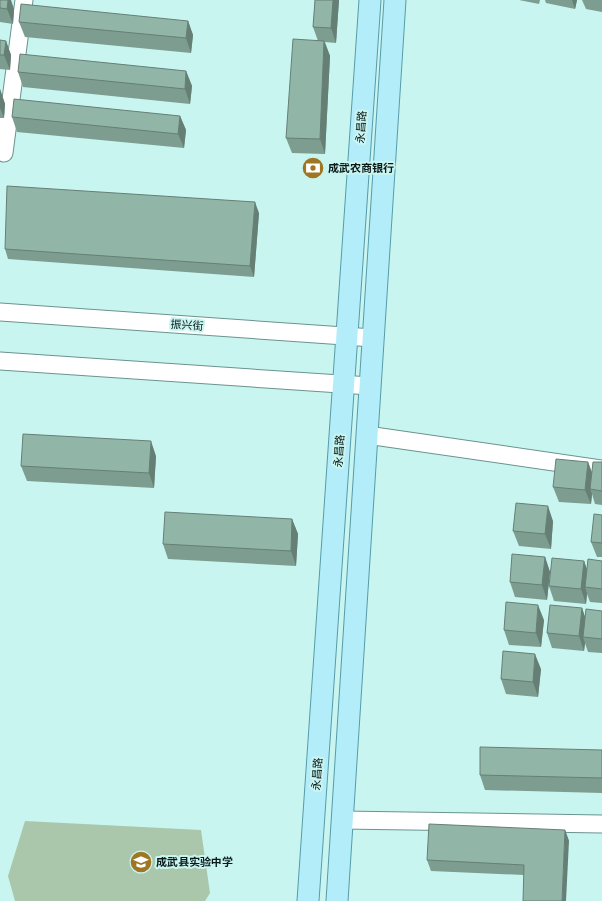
<svg xmlns="http://www.w3.org/2000/svg" width="602" height="901" font-family="Commissioner,'Noto Sans SC',sans-serif">
	<style>
		.green { fill: #aac7ab }
		.lines { fill: none; stroke-linecap: round; stroke-linejoin: round }
		.minor-casing { stroke: #6a9390; stroke-width: 19 }
		.major-casing { stroke: #579ba8; stroke-width: 23 }
		.minor { stroke: #fff; stroke-width: 17 }
		.major { stroke: #b3edf9; stroke-width: 21 }
		.wall { fill: #7d9d90 }
		.shaded-wall { fill: #667f75 }
		.building { fill: #91b6a7; stroke: #667f75 }
		.labels { text-anchor: middle; stroke-width: 4; stroke-linejoin: round; paint-order: stroke }
		.street-label { font-size: 11px; fill: #0a1a19; stroke: #c9f5f1 }
		.poi-label { font-size: 11px; font-weight: bold; fill: #0a1a19; stroke: #c9f5f1; text-anchor: start }
	</style>
	<rect width="100%" height="100%" fill="#c9f5f1"/>
	<polygon class="green" points="25,821 201,830 210,893 205,901 15,901 8,876"/>
	<g class="lines">
		<g class="minor-casing">
			<g id="minor">
				<polyline points="4,153 24,0"/>
				<polyline points="0,312 373,338"/>
				<polyline points="0,361 370,386"/>
				<polyline points="367,435 602,469"/>
				<polyline points="342,820 602,824"/>
			</g>
		</g>
		<g class="major-casing">
			<g id="major">
				<polyline points="308,901 370,0"/>
				<polyline points="337,901 395,0"/>
			</g>
		</g>
		<use href="#minor" class="minor"/>
		<use href="#major" class="major"/>
	</g>
	<g class="wall">
		<polygon points="0,0 14,9 13,24 0,22"/>
		<polygon points="315,0 339,0 336,43 325,42 330,56 325,154 292,153 286,138 318,41 313,27"/>
		<polygon points="519,0 540,0 539,4"/>
		<polygon points="545,0 577,0 575,9 546,3"/>
		<polygon points="582,0 602,0 602,12 586,9"/>
		<polygon points="188,21 193,35 191,53 25,37 19,22"/>
		<polygon points="0,40 6,41 11,55 10,70 0,69"/>
		<polygon points="186,71 192,86 190,104 23,87 18,72"/>
		<polygon points="0,89 5,104 4,118 0,118"/>
		<polygon points="180,116 186,130 184,148 17,132 12,117"/>
		<polygon points="259,213 254,277 8,259 5,249"/>
		<polygon points="156,456 154,488 27,481 21,466"/>
		<polygon points="588,462 592,472 602,462 602,505 595,504 592,494 591,504 559,502 553,487"/>
		<polygon points="602,515 602,557 597,557 591,542"/>
		<polygon points="292,519 298,534 296,566 168,559 163,544"/>
		<polygon points="553,521 551,549 519,546 513,531"/>
		<polygon points="545,557 550,572 547,600 515,597 510,582"/>
		<polygon points="584,561 587,569 602,561 602,603 590,602 587,594 586,604 554,601 549,586"/>
		<polygon points="582,608 585,617 602,611 602,653 588,652 585,643 584,651 552,648 547,633"/>
		<polygon points="544,620 541,647 509,645 504,630"/>
		<polygon points="541,669 538,697 506,694 501,679"/>
		<polygon points="602,750 602,793 485,790 480,775"/>
		<polygon points="565,830 569,841 524,875 431,871 427,860"/>
	</g>
	<g class="shaded-wall">
		<polygon points="8,0 11,0 14,9 13,24 7,9"/>
		<polygon points="333,0 339,0 336,43 331,28"/>
		<polygon points="572,0 577,0 575,9"/>
		<polygon points="188,21 193,35 191,53 186,38"/>
		<polygon points="6,41 11,55 10,70 4,55"/>
		<polygon points="324,41 330,56 325,154 320,139"/>
		<polygon points="186,71 192,86 190,104 185,89"/>
		<polygon points="0,89 5,104 4,118 0,108"/>
		<polygon points="180,116 186,130 184,148 178,134"/>
		<polygon points="255,202 259,213 254,277 250,266"/>
		<polygon points="151,441 156,456 154,488 149,473"/>
		<polygon points="588,462 593,477 590,489 592,494 591,504 585,490"/>
		<polygon points="548,506 553,521 551,549 545,534"/>
		<polygon points="292,519 298,534 296,566 291,551"/>
		<polygon points="545,557 550,572 547,600 542,585"/>
		<polygon points="584,561 589,576 585,587 587,594 586,604 581,589"/>
		<polygon points="538,605 544,620 541,647 536,633"/>
		<polygon points="582,608 587,623 583,637 585,643 584,651 579,636"/>
		<polygon points="535,654 541,669 538,697 533,682"/>
		<polygon points="565,830 569,841 566,901 562,901"/>
	</g>
	<g class="building">
		<polygon points="0,0 8,0 7,9 0,8"/>
		<polygon points="315,0 333,0 331,28 313,27"/>
		<polygon points="21,4 188,21 186,38 19,22"/>
		<polygon points="293,39 324,41 320,139 286,138"/>
		<polygon points="0,40 6,41 4,55 0,55"/>
		<polygon points="20,54 186,71 185,89 18,72"/>
		<polygon points="14,99 180,116 178,134 12,117"/>
		<polygon points="7,186 255,202 250,266 5,249"/>
		<polygon points="23,434 151,441 149,473 21,466"/>
		<polygon points="556,459 588,462 585,490 553,487"/>
		<polygon points="593,462 602,462 602,491 590,489"/>
		<polygon points="516,503 548,506 545,534 513,531"/>
		<polygon points="165,512 292,519 291,551 163,544"/>
		<polygon points="594,514 602,515 602,543 591,542"/>
		<polygon points="512,554 545,557 542,585 510,582"/>
		<polygon points="552,558 584,561 581,589 549,586"/>
		<polygon points="588,559 602,561 602,589 585,587"/>
		<polygon points="506,602 538,605 536,633 504,630"/>
		<polygon points="550,605 582,608 579,636 547,633"/>
		<polygon points="586,609 602,611 602,639 583,637"/>
		<polygon points="503,651 535,654 533,682 501,679"/>
		<polygon points="480,747 602,750 602,778 480,775"/>
		<polygon points="429,824 565,830 562,901 523,901 524,865 427,860"/>
	</g>
	<defs>
		<g id="bank-disc" transform="scale(1.15)"><circle r="9.5" fill="#9e7624" stroke="#c9f5f1"/><path d="M-6-4H6V4H-6ZM0-2.3a2.3 2.3 0 1 0 0 4.6a2.3 2.3 0 1 0 0-4.6Z" fill="#fff"/></g>
		<g id="school-disc" transform="scale(1.15)"><circle r="9.5" fill="#9e7624" stroke="#c9f5f1"/><path d="M0-5L7-2L0 1L-7-2ZM-4 1L0 2.5L4 1V4Q0 6-4 4Z" fill="#fff"/></g>
	</defs>
	<g fill-rule="evenodd">
		<use href="#bank-disc" x="313" y="168"/>
		<use href="#school-disc" x="141" y="862"/>
	</g>
	<g class="labels">
		<g class="street-label">
			<text transform="translate(361 127) rotate(-86)" y="4">永昌路</text>
			<text transform="translate(187 325) rotate(4)" y="4">振兴街</text>
			<text transform="translate(339 451) rotate(-86)" y="4">永昌路</text>
			<text transform="translate(317 774) rotate(-86)" y="4">永昌路</text>
		</g>
		<g class="poi-label">
			<text x="328" y="172">成武农商银行</text>
			<text x="156" y="866">成武县实验中学</text>
		</g>
	</g>
</svg>
